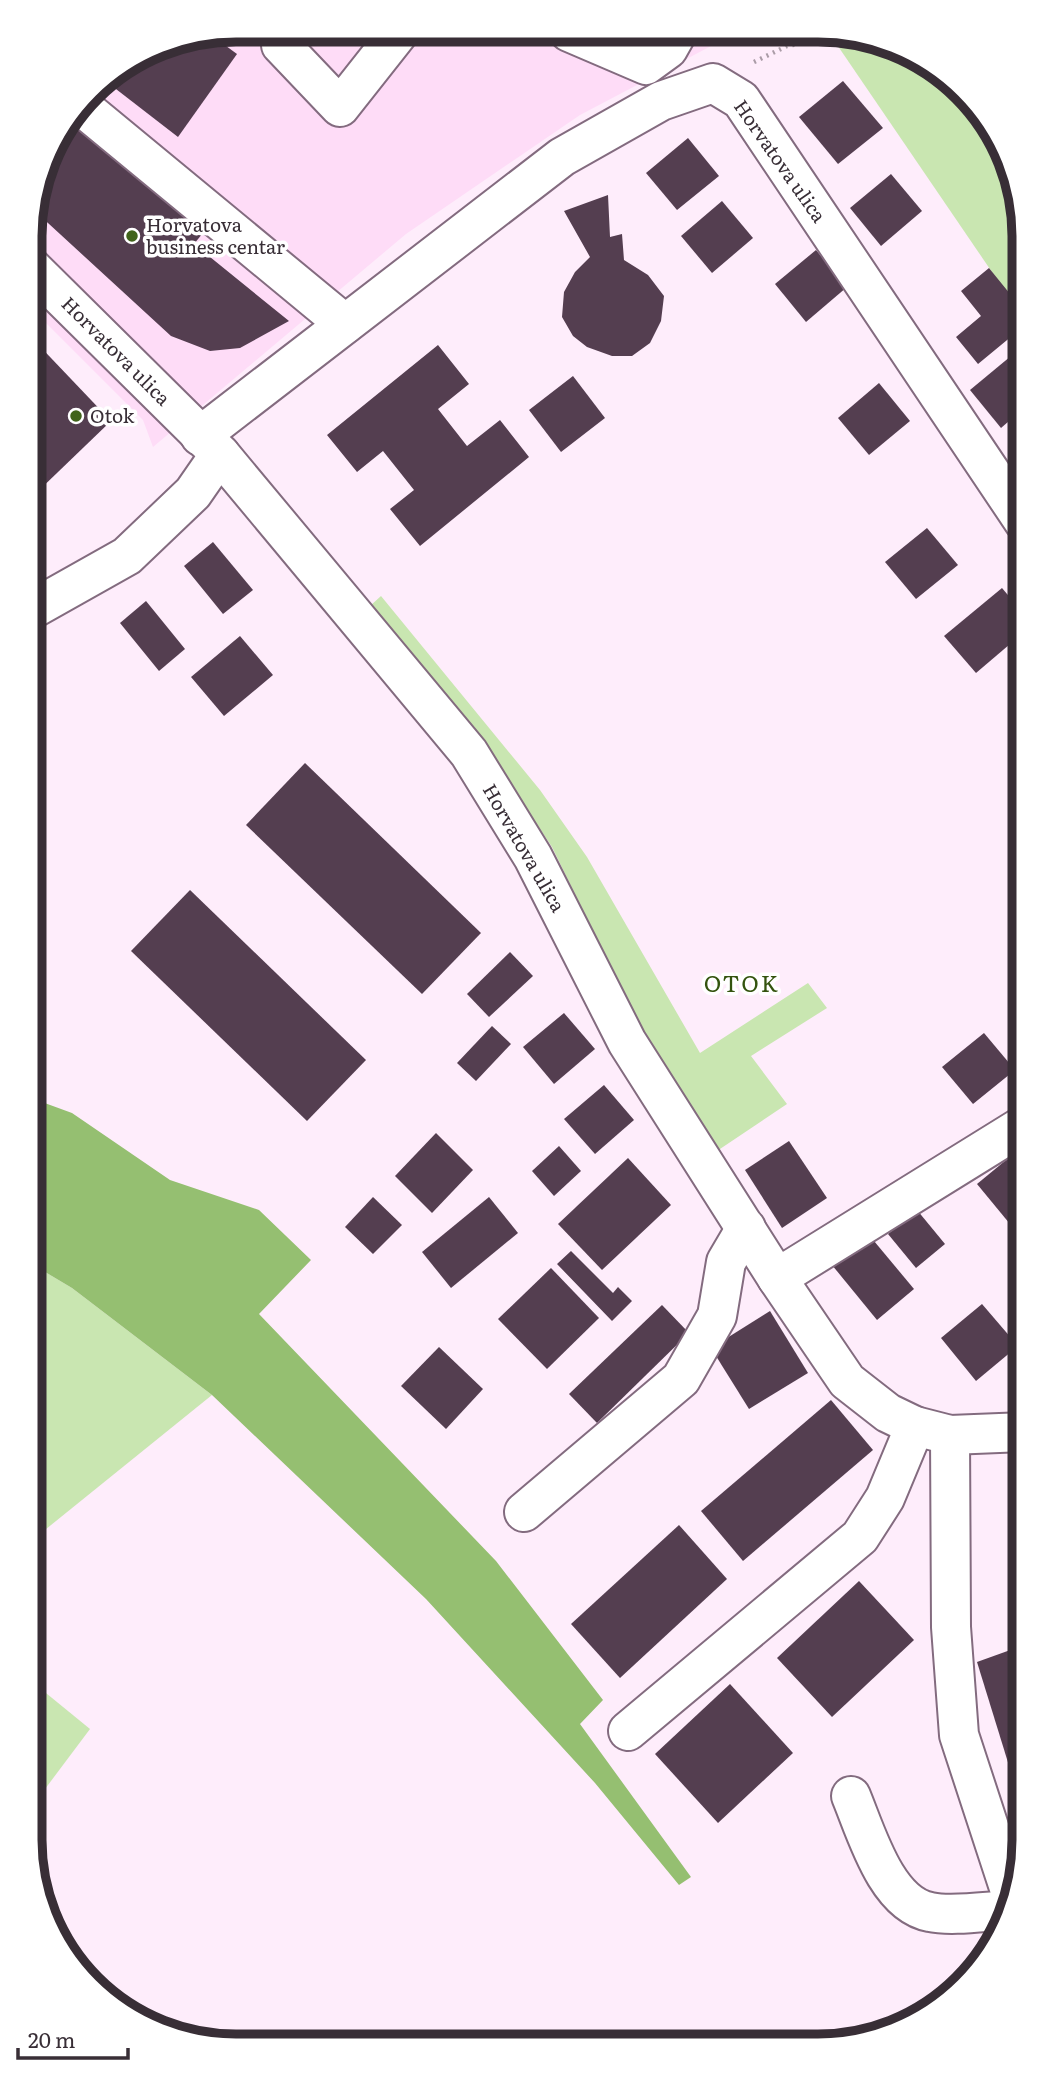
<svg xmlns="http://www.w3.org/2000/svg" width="1054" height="2076" font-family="Literata,serif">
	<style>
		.built { fill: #fedcf7 }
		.green { fill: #c9e6b1 }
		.forest { fill: #95bf71 }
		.building { fill: #543e50 }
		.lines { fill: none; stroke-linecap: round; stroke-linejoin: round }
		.minor-casing { stroke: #836b7f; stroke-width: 42 }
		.path { stroke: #aa9ca7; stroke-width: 4.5; stroke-dasharray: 2 5; stroke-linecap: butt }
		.minor { stroke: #fff; stroke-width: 38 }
		.poi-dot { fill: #40631a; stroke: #fff; stroke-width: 2.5 }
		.labels { text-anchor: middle; stroke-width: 7; stroke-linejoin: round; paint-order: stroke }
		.street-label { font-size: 19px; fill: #382e36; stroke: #fff }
		.poi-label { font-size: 19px; fill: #382e36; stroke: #fff; text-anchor: start }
		.quarter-label { font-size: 23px; letter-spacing: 2px; fill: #34530f; stroke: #fff }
		.rim { fill: none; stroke: #382e36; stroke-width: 9 }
	</style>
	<rect width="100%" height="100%" fill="#feedfb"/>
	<polygon class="built" points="236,30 763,33 713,45 580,115 406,234 153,447 143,420 31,308 31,209 51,144 100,81 157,45"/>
	<g class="green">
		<polygon points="829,33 858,34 954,81 1013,170 1024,236 1024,319"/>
		<polygon points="381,596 540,790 587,857 700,1053 808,983 827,1008 751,1056 787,1104 711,1155 616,979 552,847 504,775 370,606"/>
		<polygon points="30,1263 72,1288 212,1395 30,1542"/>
		<polygon points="30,1680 90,1729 30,1809"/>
	</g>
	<polygon class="forest" points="31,1098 72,1113 170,1180 259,1210 311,1260 259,1314 496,1561 603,1700 580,1724 691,1877 679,1885 595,1783 426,1599 212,1395 72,1288 30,1263"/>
	<g class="building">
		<polygon points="241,30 260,30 254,40"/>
		<polygon points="211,35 237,54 178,137 103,79 157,45"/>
		<polygon points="843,81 883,128 838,164 799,117"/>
		<polygon points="70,119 207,228 194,244 289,321 240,348 210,351 171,336 36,212 32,208 51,144"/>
		<polygon points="688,138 719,176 677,210 646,173"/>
		<polygon points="891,174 922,211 881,246 850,208"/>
		<polygon points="608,195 610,237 622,234 624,260 648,275 664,296 661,321 650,343 632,356 612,356 587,347 573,336 562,317 564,292 575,272 590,257 564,211"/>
		<polygon points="722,201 753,238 712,273 681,236"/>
		<polygon points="816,250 847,287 806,322 775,284"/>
		<polygon points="989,268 1024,311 1024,326 978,364 956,337 981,316 961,291"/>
		<polygon points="31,337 111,421 31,498"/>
		<polygon points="438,345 469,384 438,409 467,446 500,420 529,457 420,546 390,509 414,490 383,451 357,472 327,435"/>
		<polygon points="1011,356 1024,372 1024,408 1001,428 970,390"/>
		<polygon points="573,376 605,418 561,452 529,410"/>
		<polygon points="879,383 910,421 869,455 838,418"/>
		<polygon points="927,528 958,565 916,599 885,562"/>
		<polygon points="213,542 253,590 223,614 184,566"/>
		<polygon points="1002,588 1024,614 1024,632 976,673 944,636"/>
		<polygon points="146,601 185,649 159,671 120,623"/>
		<polygon points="240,636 273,675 224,716 191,677"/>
		<polygon points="305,763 481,933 422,994 246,825"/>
		<polygon points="190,890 366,1060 307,1121 131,951"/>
		<polygon points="510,952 533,976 489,1017 467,994"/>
		<polygon points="564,1013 595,1049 554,1084 523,1047"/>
		<polygon points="492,1026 511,1044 476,1081 457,1063"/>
		<polygon points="984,1033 1015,1070 973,1104 942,1067"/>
		<polygon points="604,1085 634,1120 595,1154 564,1119"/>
		<polygon points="436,1133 473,1170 432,1213 395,1176"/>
		<polygon points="789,1141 827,1198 782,1228 745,1170"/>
		<polygon points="559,1146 581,1171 554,1196 532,1171"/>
		<polygon points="1017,1151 1024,1159 1024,1241 977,1184"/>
		<polygon points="628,1158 671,1205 602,1270 558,1224"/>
		<polygon points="373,1197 402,1225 373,1254 345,1227"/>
		<polygon points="489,1197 518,1233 451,1288 422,1252"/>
		<polygon points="917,1210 945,1244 916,1268 888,1234"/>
		<polygon points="869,1235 914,1289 877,1320 832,1265"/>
		<polygon points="571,1251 613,1293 618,1287 632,1301 612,1321 557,1264"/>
		<polygon points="551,1268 599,1318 547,1369 498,1319"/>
		<polygon points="982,1304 1018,1346 976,1381 941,1338"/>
		<polygon points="662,1305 689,1333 597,1423 569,1394"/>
		<polygon points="770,1311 808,1373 749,1409 711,1348"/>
		<polygon points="439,1347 483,1389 446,1429 401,1386"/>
		<polygon points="831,1400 873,1450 743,1561 701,1511"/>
		<polygon points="679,1525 727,1579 620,1678 571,1624"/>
		<polygon points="859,1581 914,1640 832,1717 777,1658"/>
		<polygon points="1024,1645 1024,1811 1023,1811 977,1662"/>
		<polygon points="730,1684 793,1753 718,1823 655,1754"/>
	</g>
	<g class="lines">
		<g class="minor-casing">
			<g id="minor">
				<polyline points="291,30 281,45 340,107 400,31"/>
				<polyline points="569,32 646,65 668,49 677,33"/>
				<polyline points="81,106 345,324"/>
				<polyline points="31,267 220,454 469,753 533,857 627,1042 777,1278 847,1381 888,1413 915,1426 950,1435 1024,1432"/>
				<polyline points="200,436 562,157 661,101 713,83 741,100 1024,522"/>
				<polyline points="31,610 127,556 193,493 220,454"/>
				<polyline points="777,1278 1024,1125"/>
				<polyline points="950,1435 951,1627 959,1735 1013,1900"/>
				<polyline points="524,1512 681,1379 717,1316 726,1262 746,1228"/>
				<polyline points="628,1731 860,1537 885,1498 915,1426"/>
				<path d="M851 1796C866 1832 886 1904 930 1912 952 1917 987 1911 1011 1910"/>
			</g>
		</g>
		<polyline class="path" points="754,62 787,46 853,34"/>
		<use href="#minor" class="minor"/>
	</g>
	<g class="poi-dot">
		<circle cx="132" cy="236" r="7"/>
		<circle cx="76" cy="416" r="7"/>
	</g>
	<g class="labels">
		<g class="street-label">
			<text transform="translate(780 161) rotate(55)" y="7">Horvatova ulica</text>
			<text transform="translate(116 351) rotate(45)" y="7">Horvatova ulica</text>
			<text transform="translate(524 848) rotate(60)" y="7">Horvatova ulica</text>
		</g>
		<g class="poi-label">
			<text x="146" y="232">Horvatova<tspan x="146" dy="22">business centar</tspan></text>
			<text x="90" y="423">Otok</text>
		</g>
		<g class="quarter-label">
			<text x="742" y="992">OTOK</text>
		</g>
	</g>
	<path d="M0 0H1054V2076H0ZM236 42H818A194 194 0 0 1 1012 236V1840A194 194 0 0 1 818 2034H236A194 194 0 0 1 42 1840V236A194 194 0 0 1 236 42Z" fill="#fff" fill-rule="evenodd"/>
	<path class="rim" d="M236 42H818A194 194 0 0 1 1012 236V1840A194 194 0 0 1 818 2034H236A194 194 0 0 1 42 1840V236A194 194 0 0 1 236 42Z"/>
	<path d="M18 2048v10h110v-10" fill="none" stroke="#382e36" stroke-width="3.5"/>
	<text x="28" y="2048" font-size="21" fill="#382e36" stroke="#ffffff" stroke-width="5" paint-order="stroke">20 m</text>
</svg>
